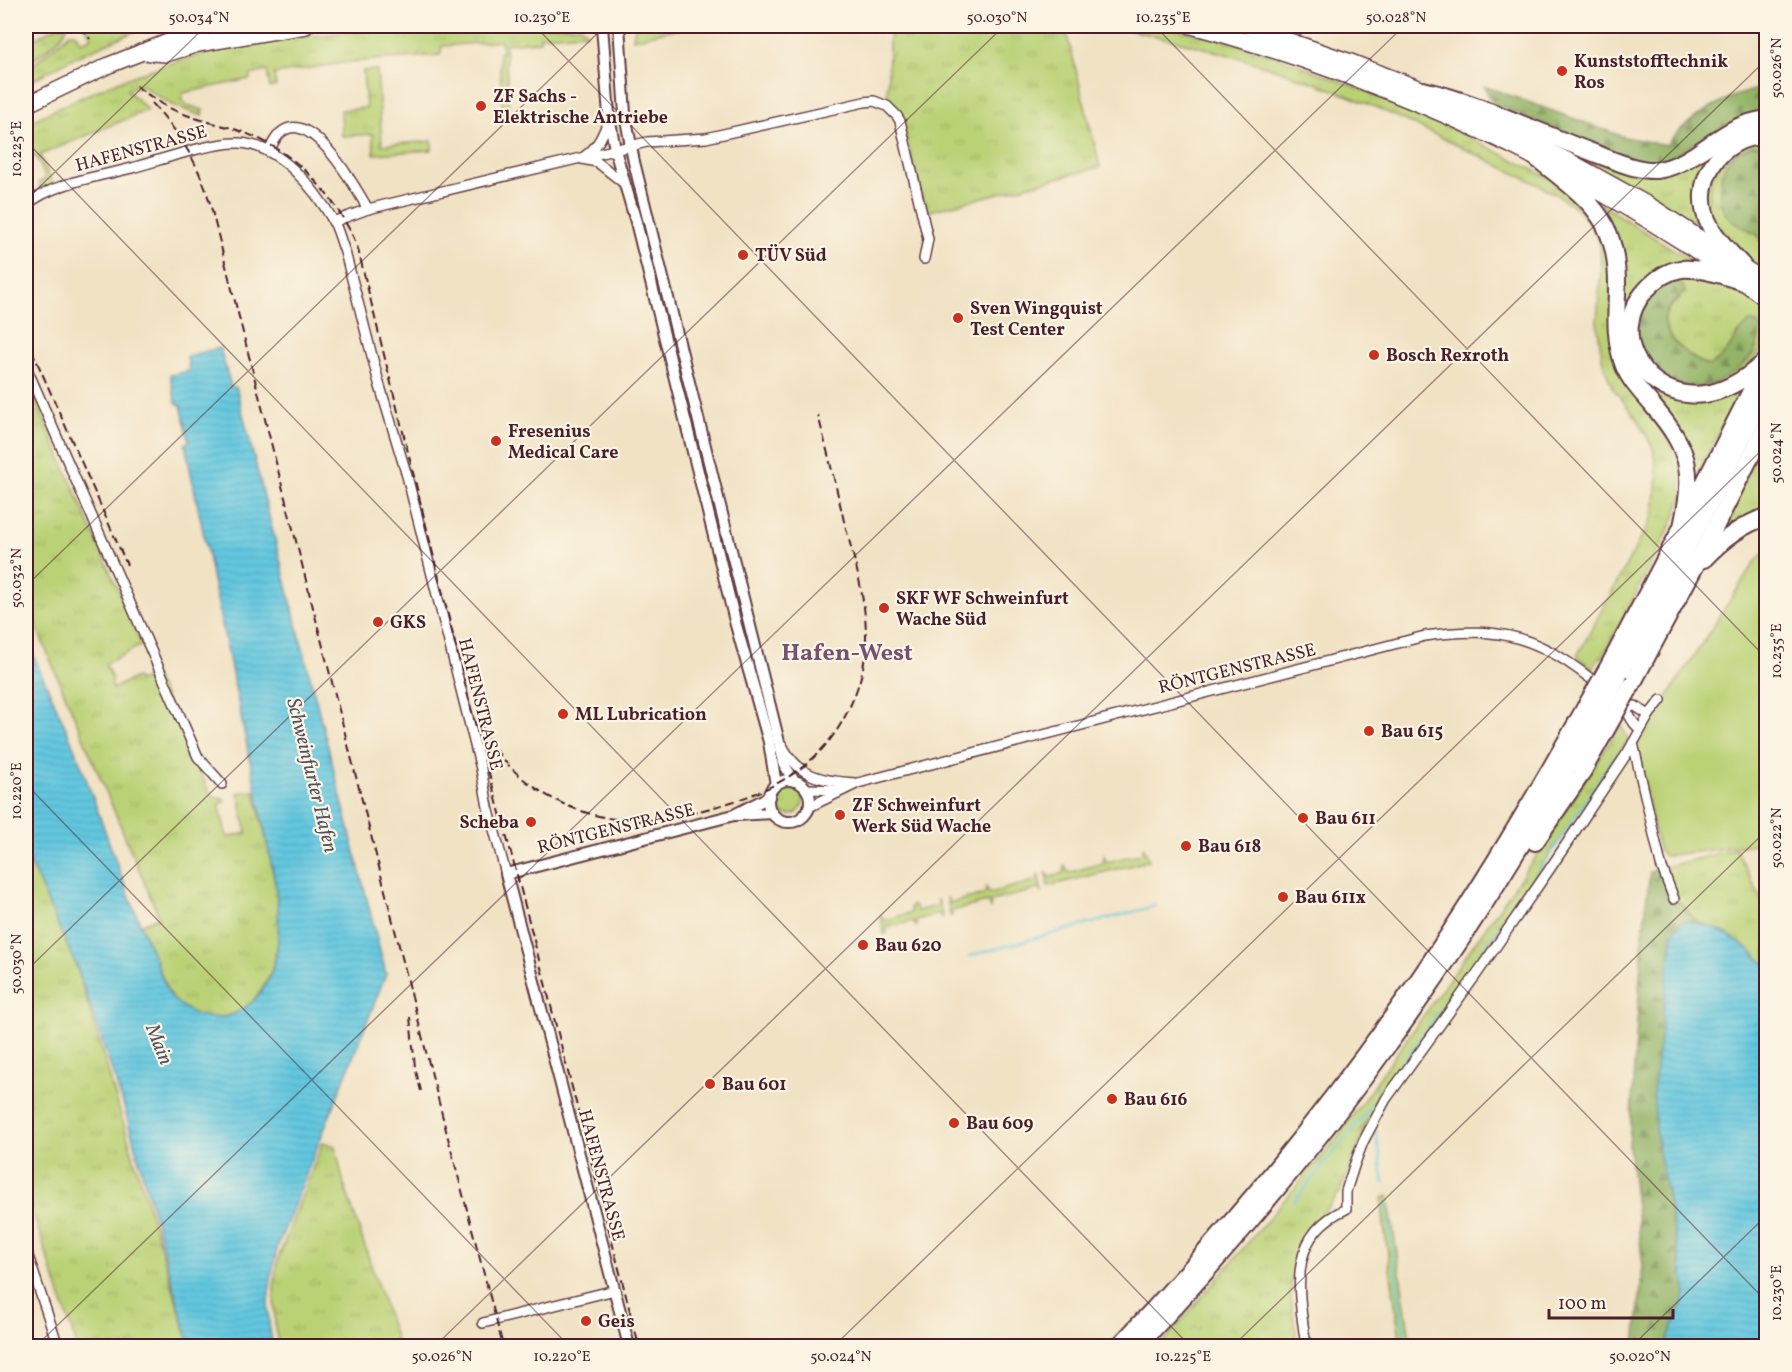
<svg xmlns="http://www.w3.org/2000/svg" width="1792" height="1372" font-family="Vollkorn,serif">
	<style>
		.grass { fill: url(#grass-tufts); stroke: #827850; stroke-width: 1.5; fill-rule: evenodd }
		.forest { fill: url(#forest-firs); stroke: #6e6948; stroke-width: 1.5 }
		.garden { fill: #bad175; stroke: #827850; stroke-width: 1.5 }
		.water { fill: url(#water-rules); stroke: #567385; stroke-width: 1.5 }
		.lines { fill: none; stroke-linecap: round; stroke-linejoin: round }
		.stream { stroke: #62c7df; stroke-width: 2 }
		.minor-casing { stroke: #633c42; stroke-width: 12 }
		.tertiary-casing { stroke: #633c42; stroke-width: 14 }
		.trunk-casing { stroke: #633c42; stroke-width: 18 }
		.motorway-casing { stroke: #633c42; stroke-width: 20 }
		.minor { stroke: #fff; stroke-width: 9 }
		.tertiary { stroke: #fff; stroke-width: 10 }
		.trunk { stroke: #fff; stroke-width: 15 }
		.motorway { stroke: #fff; stroke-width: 16 }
		.rail { stroke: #4a1f2b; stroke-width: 2; stroke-dasharray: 9 4.5; stroke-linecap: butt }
		.motorway-bridge-casing { stroke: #633c42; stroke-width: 20; stroke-linecap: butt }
		.motorway-bridge { stroke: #fff; stroke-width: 16 }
		.ticks { fill: none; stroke: #4a1f2b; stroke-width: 1.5; stroke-opacity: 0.45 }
		.poi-dot { fill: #c8321e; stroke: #fcf5e5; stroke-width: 2 }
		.labels { text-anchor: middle; stroke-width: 4.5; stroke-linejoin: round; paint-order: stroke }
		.poi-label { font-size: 18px; font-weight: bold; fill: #4a1f2b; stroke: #fcf5e5; text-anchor: start }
		.street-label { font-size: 18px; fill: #4a1f2b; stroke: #fcf5e5 }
		.water-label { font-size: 20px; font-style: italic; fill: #515161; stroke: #fcf5e5 }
		.district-label { font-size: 24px; font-weight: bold; fill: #765070; stroke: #fcf5e5 }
		.neatline { fill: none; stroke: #4a1f2b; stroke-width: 2 }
		.ticks-label { font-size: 15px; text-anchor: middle; fill: #4a1f2b }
	</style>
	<defs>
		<pattern id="grass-tufts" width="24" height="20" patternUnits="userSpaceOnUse" patternTransform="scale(1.5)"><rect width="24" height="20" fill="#bad175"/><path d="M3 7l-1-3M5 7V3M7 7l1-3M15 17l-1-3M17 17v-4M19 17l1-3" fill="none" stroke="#a1b365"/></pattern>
		<pattern id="forest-firs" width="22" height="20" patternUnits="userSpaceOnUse" patternTransform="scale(1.5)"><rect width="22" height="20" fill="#93b366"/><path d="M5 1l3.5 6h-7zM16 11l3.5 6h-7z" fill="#7a9154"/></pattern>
		<pattern id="water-rules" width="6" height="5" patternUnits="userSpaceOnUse" patternTransform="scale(1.5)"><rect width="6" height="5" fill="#62c7df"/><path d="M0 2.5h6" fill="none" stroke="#57aac0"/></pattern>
	</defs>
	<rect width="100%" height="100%" fill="#fcf5e5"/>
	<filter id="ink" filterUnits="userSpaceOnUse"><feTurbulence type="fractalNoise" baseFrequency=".0167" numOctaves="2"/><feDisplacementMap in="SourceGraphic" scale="12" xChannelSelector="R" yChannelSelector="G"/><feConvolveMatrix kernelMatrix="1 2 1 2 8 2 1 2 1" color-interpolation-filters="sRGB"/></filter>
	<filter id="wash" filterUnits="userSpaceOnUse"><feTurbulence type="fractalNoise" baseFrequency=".008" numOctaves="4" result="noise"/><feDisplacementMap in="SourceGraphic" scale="24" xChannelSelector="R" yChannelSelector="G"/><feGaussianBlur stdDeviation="1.35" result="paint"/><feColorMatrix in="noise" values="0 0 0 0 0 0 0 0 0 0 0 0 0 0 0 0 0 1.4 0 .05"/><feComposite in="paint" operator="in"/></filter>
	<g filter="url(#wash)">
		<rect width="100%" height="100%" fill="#f1e2c4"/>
		<g class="grass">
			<path d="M58 26H67C64 39 37 56 26 65V43Z"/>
			<polygon points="84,26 147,26 73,58 26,84 26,71 70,33 75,33 82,42 92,37"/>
			<path d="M455 26H581L587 33 540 36V41L505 44 509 114 503 115 499 53 502 52 501 41 442 46 440 55 349 62 274 74 276 86 270 88 267 71 250 75V79L183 93 181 99 187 105 203 110 202 116 172 105 141 85 127 90 148 110 40 155 53 184 40 189 39 182 46 179 37 158 35 156 26 160V124C86 93 149 66 216 51 295 34 375 30 455 26Z"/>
			<polygon points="635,26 699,26 671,30 633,39"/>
			<polygon points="890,26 1065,26 1100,167 926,212 900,113 887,99"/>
			<path d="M1110 26H1160L1218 38 1284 59 1414 110 1544 175 1570 191 1590 212 1610 252 1611 326 1656 419 1680 461 1682 498 1674 520 1602 658 1600 656 1593 669 1577 656 1653 516 1658 479 1653 448 1637 419 1612 387 1603 363 1597 322 1601 270 1600 243 1591 225 1578 210 1564 199 1543 187C1481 157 1419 125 1356 99 1276 66 1194 43 1110 26Z"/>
			<polygon points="377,70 382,145 432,141 432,150 374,154 373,134 342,136 341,110 366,108 363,71"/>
			<polygon points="1766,124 1766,132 1720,149 1704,228 1651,197 1549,141 1635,173"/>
			<polygon points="1766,139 1766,145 1752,145 1750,232 1756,233 1761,242 1766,244 1766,271 1731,247 1707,210 1712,172 1745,142"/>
			<path d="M1600 204 1697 264C1691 267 1686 266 1679 267 1668 269 1655 275 1647 283 1638 292 1633 303 1630 315 1611 385 1692 417 1744 383L1692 485C1690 426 1642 406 1626 357 1614 320 1627 281 1618 243 1614 229 1605 218 1597 207Z"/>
			<path d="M1680 273 1727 282 1766 309V338L1761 350 1743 372 1734 379 1695 391 1664 383 1638 356 1633 338 1642 298ZM1676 281 1680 299C1676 302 1671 305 1668 309 1652 331 1691 359 1708 366 1724 359 1730 348 1738 333L1757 347 1740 368 1655 370 1648 362Z"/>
			<path d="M26 378 142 645 105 664 112 679V689L136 677 139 681 154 674 209 791 214 797 224 799V802L219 804 227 837 247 833 238 793 255 791C264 837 283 893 278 940 274 981 250 1025 202 1016 192 1014 177 1006 171 997 167 991 165 983 162 976 155 959 147 942 140 925L159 917 26 602Z"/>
			<polygon points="1766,436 1766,512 1712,544"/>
			<polygon points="1621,724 1628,740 1360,1131 1368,1121 1340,1192 1308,1232 1295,1262 1291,1280 1291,1299 1298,1346 1160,1346 1334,1142 1539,852"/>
			<circle cx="789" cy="801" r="14"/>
			<polygon points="1144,847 1149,861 1048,886 1046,872 1049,877 1064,873 1065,866 1068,872 1071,872 1103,863 1104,856 1107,862 1143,853 1142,849"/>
			<path d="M1736 849 1766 908V965C1752 950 1735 939 1716 929 1710 926 1700 924 1695 920 1678 906 1671 887 1665 867Z"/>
			<polygon points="26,854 76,965 190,1346 77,1346 26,1192"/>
			<polygon points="1038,873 1042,894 1039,889 991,901 990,908 987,902 952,911 952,916 950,916 947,897 950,903 985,894 986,887 989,893 1035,881 1038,880"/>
			<polygon points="938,899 943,919 940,914 916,920 916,926 913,921 886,928 887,933 884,934 880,914 884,920 911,913 910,907 913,905 915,907 917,911 938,906"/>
			<polygon points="323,1142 335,1146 344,1184 398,1346 279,1346 275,1328 274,1286 278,1259"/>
			<polygon points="1388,1196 1411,1346 1401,1346 1384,1226 1382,1198"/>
		</g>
		<g class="forest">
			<path d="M1484 86 1624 137 1666 145C1693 113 1726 95 1766 87V111L1722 127 1670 158 1650 162 1629 159 1492 103Z"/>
			<path d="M1752 145H1766V244C1761 242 1761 239 1757 235 1749 228 1736 227 1729 218 1714 202 1718 168 1735 153 1739 150 1747 148 1752 145Z"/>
			<path d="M1676 281 1682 284 1685 291C1680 298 1673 302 1669 308 1652 331 1691 359 1708 366 1731 356 1731 336 1750 322L1756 323 1760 327C1761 344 1751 360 1737 370 1656 430 1596 305 1676 281Z"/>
			<polygon points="1662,868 1670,899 1682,904 1696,921 1685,921 1657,1141 1686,1294 1665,1346 1635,1346 1643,1266 1629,1147 1643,932 1650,872"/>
		</g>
		<polygon class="garden" points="1766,551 1766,862 1756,844 1664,856 1659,851 1636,745 1755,562"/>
		<g class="water">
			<path d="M220 348 231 387H236L386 974 277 1248C269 1287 264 1307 273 1346H190L123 1103 76 965 26 854V639C44 681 66 724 82 768 106 832 127 897 155 959 160 971 165 991 174 1000 188 1013 209 1022 228 1016 284 996 282 931 275 882L185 444 189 441 181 405 176 403 170 375 189 371 187 356Z"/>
			<path d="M1685 921C1716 923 1745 943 1766 965V1346H1665L1686 1294 1657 1141 1653 1094 1673 932 1678 925Z"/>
		</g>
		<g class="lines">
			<g class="stream">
				<polyline points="969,956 1155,906"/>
				<polyline points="1376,1131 1384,1184"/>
				<polyline points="1294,1201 1369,1109 1447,1001 1554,849 1616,754"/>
				<polyline points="1386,1203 1406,1346"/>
			</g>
		</g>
	</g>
	<g filter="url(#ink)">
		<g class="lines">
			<g class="minor-casing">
				<g id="minor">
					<path d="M269 152C296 82 352 181 368 209"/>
					<path d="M585 156C598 147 604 133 609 118"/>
					<polyline points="582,159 597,162 625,184"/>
					<path d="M26 205C55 182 97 177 132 168 161 160 211 142 239 143 280 145 315 189 334 222 339 232 341 242 345 252L379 383 407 476 481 769 488 807 506 874"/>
					<polyline points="333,222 368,209 647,142 706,138 864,102 874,101 887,106 897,116 900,121 928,239 924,259"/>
					<polyline points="26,367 198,757 222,784"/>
					<path d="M1621 703C1630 711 1628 720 1640 729"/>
					<polyline points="1626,707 1635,706 1649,715"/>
					<polyline points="1633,743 1661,865 1674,899"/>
					<path d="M782 745C798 777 822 781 855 783"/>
					<polyline points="806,789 840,790"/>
					<path d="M809 807 858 783 1425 636C1503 625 1540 637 1601 687"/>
					<polyline points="26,1250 58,1346"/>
					<polyline points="483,1323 615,1290"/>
					<path d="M1306 1346C1299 1294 1285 1236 1346 1209V1191L1354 1166 1363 1142 1386 1099 1476 975 1549 870 1628 752 1649 715 1661 700"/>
				</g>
			</g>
			<g class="tertiary-casing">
				<g id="tertiary">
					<polyline points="602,26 609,115 615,150 636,222 736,625 769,742 776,785"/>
					<polyline points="619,26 625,114 634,162 785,766 794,781"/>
					<circle cx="789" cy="801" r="21"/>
					<polyline points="737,815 772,813"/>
					<polyline points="629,1346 506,874 734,815 769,797"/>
				</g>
			</g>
			<g class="trunk-casing">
				<g id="trunk">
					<path d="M1191 26C1228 35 1264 47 1300 59 1434 105 1564 165 1684 243 1712 261 1740 278 1766 299"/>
					<polyline points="1246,26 1348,61 1423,90 1573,163 1654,208 1766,282"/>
					<polyline points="141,52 166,54 198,44 306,26"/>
					<polyline points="26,105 109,65 209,26"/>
				</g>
			</g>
			<g class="motorway-casing">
				<g id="motorway">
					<path d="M1423 90C1482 104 1537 132 1594 153 1613 160 1636 171 1656 170 1687 167 1709 141 1736 128 1745 123 1756 121 1766 119"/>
					<path d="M1535 157C1590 201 1619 217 1617 294 1616 318 1615 342 1624 366 1630 381 1643 394 1653 406 1691 451 1694 471 1682 527"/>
					<path d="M1742 265C1731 253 1717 240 1710 226 1688 184 1720 135 1766 136"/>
					<path d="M1744 282C1724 276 1702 267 1681 269 1667 271 1655 280 1646 290 1605 335 1646 402 1705 394 1726 391 1745 379 1761 365"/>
					<path d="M1704 559C1722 540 1741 525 1766 517"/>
					<polyline points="1610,664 1682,527 1766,361"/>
					<polyline points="1620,673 1664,594 1766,391"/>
					<polyline points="1631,686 1701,555 1766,426"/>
					<polyline points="1535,842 1580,776 1608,726"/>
					<path d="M1119 1346C1227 1233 1327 1111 1417 982 1478 893 1533 801 1585 708"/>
					<path d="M1138 1346C1230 1248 1317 1145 1395 1035 1469 933 1535 826 1596 716"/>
				</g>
			</g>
			<use href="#minor" class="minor"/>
			<use href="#tertiary" class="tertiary"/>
			<use href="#trunk" class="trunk"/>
			<use href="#motorway" class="motorway"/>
			<g class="rail">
				<polyline points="81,26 90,39"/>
				<path d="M136 86C151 97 166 108 184 114 201 121 220 124 237 130 294 149 333 192 357 245L471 708 516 871 639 1346"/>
				<path d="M152 103C181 134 200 166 211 207L447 1134 503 1346"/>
				<polyline points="26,337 127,565"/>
				<path d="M481 726C510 785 576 821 641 821 662 821 683 814 703 810 778 791 832 763 858 686 877 632 858 574 844 521 836 486 827 450 818 415"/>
				<polyline points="410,1017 415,1067 421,1091"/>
			</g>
			<g class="motorway-bridge-casing">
				<g id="motorway-bridge">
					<polyline points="1585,708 1610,664"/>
					<polyline points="1596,716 1620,673"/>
					<polyline points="1608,726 1631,686"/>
				</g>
			</g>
			<use href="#motorway-bridge" class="motorway-bridge"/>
		</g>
	</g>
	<path class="ticks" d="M535 26 1766 1301M1155 26 1766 658M26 141 1190 1346M26 200 206 26M26 586 605 26M26 784 569 1346M26 971 1004 26M36 1346 1404 26M435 1346 1766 60M834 1346 1766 446M1233 1346 1766 831M1632 1346 1766 1216"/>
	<g class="poi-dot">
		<circle cx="1562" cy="71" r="6"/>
		<circle cx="481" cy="106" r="6"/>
		<circle cx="743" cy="255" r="6"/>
		<circle cx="958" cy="318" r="6"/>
		<circle cx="1374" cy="355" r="6"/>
		<circle cx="496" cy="441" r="6"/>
		<circle cx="884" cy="608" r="6"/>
		<circle cx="378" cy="622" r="6"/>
		<circle cx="563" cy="714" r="6"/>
		<circle cx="1369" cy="731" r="6"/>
		<circle cx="840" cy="815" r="6"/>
		<circle cx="1303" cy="818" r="6"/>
		<circle cx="531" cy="822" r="6"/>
		<circle cx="1186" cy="846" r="6"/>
		<circle cx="1283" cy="897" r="6"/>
		<circle cx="863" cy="945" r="6"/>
		<circle cx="710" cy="1084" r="6"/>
		<circle cx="1112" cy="1099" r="6"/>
		<circle cx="954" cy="1123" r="6"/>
		<circle cx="586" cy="1321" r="6"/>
	</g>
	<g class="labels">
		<g class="poi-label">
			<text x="1574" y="67">Kunststofftechnik<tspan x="1574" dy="21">Ros</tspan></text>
			<text x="493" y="102">ZF Sachs -<tspan x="493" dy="21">Elektrische Antriebe</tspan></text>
			<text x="755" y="261">TÜV Süd</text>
			<text x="970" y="314">Sven Wingquist<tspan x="970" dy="21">Test Center</tspan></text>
			<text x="1386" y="361">Bosch Rexroth</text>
			<text x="508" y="437">Fresenius<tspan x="508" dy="21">Medical Care</tspan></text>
			<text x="896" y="604">SKF WF Schweinfurt<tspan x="896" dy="21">Wache Süd</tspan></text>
			<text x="390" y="628">GKS</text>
			<text x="575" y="720">ML Lubrication</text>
			<text x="1381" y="737">Bau 615</text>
			<text x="852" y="811">ZF Schweinfurt<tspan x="852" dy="21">Werk Süd Wache</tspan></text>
			<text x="1315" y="824">Bau 611</text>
			<text x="519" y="828" text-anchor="end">Scheba</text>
			<text x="1198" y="852">Bau 618</text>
			<text x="1295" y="903">Bau 611x</text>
			<text x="875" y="951">Bau 620</text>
			<text x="722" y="1090">Bau 601</text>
			<text x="1124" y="1105">Bau 616</text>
			<text x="966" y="1129">Bau 609</text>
			<text x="598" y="1327">Geis</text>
		</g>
		<g class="street-label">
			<text transform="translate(141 148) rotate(-15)" y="6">HAFENSTRASSE</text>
			<text transform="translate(1237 668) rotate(-14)" y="6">RÖNTGENSTRASSE</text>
			<text transform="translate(481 704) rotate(76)" y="6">HAFENSTRASSE</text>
			<text transform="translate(616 828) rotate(-14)" y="6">RÖNTGENSTRASSE</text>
			<text transform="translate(602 1175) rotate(75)" y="6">HAFENSTRASSE</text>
		</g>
		<g class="water-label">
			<text transform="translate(313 775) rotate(76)" y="7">Schweinfurter Hafen</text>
			<text transform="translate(160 1044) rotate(68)" y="7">Main</text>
		</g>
		<g class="district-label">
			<text x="847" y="660">Hafen-West</text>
		</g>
	</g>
	<rect width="1792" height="1372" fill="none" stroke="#fcf5e5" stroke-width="66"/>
	<path d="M1549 1309v9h124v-9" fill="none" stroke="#4a1f2b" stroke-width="3"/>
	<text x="1558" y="1309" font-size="18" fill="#4a1f2b" stroke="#fcf5e5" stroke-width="4.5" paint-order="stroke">100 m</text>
	<rect x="33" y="33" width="1726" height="1306" class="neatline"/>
	<g class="ticks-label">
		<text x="199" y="22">50.034°N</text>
		<text x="542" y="22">10.230°E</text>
		<text x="997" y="22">50.030°N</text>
		<text x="1163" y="22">10.235°E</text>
		<text x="1396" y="22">50.028°N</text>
		<text transform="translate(1776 68) rotate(-90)" y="5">50.026°N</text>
		<text transform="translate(16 149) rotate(-90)" y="5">10.225°E</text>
		<text transform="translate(1776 453) rotate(-90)" y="5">50.024°N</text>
		<text transform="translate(16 578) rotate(-90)" y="5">50.032°N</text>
		<text transform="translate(1776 651) rotate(-90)" y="5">10.235°E</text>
		<text transform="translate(16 791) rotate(-90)" y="5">10.220°E</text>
		<text transform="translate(1776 838) rotate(-90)" y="5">50.022°N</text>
		<text transform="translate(16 964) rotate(-90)" y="5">50.030°N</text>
		<text transform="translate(1776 1293) rotate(-90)" y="5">10.230°E</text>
		<text x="442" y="1361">50.026°N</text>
		<text x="562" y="1361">10.220°E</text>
		<text x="841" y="1361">50.024°N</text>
		<text x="1183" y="1361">10.225°E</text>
		<text x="1640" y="1361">50.020°N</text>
	</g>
</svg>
